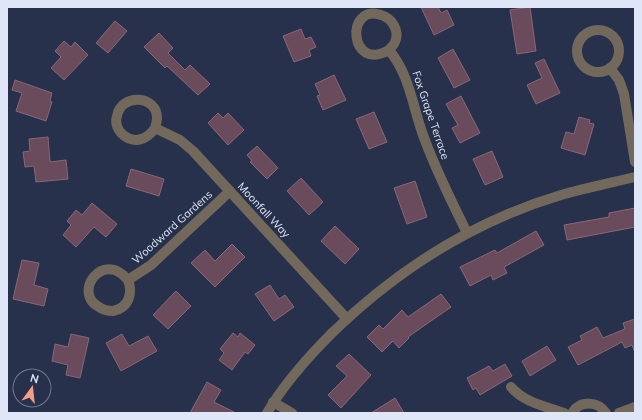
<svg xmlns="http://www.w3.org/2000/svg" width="642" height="420" font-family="Mulish,sans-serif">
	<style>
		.building { fill: #6a4b5b; stroke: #886778 }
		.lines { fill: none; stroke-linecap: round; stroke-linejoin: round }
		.minor { stroke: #72685c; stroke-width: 10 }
		.labels { text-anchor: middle; stroke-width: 3.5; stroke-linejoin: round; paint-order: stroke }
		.street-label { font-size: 11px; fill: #dfe6f7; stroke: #27314b }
	</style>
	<rect width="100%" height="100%" fill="#27314b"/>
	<g class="building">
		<polygon points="421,7 438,7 441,13 447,10 454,25 434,35"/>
		<polygon points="530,7 536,51 517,54 510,10"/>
		<polygon points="115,21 127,31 108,53 96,43"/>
		<polygon points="301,29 305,39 311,37 316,47 309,50 311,56 294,62 283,36"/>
		<polygon points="159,33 173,48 168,53 185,70 190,65 210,84 198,95 167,66 165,68 144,47"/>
		<polygon points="64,41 71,47 75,42 88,55 64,80 51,68 61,57 55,51"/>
		<polygon points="453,49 470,80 454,88 438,58"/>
		<polygon points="544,59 560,93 536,104 527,85 542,78 535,63"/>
		<polygon points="334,75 346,100 323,110 317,96 320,95 315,84"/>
		<polygon points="15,80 52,93 50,101 52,102 46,121 16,111 22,93 12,90"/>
		<polygon points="461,96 480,133 460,143 452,128 458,125 446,104"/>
		<polygon points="374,112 387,142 369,149 356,119"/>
		<polygon points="218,113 223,118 228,113 244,130 228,145 208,123"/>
		<polygon points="579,117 590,120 589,123 594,124 585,155 561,148 566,132 574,134"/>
		<polygon points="48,137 50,162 66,160 68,179 36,182 34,166 25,167 23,152 30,151 29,139"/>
		<polygon points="257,146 278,168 267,179 250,162 252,161 247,155"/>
		<polygon points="492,151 503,177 485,185 473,159"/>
		<polygon points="131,169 164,179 159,196 126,186"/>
		<polygon points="301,178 323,202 309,215 287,191"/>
		<polygon points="415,181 427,217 407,224 394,188"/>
		<polygon points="92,203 117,224 106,237 94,227 76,247 63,235 71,225 67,221 76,210 82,215"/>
		<polygon points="635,208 635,227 567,240 564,225 609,217 609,213"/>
		<polygon points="335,226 359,249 345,264 321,241"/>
		<polygon points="536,231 544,245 504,267 507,273 493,280 491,275 470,286 460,267 495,250 497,253"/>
		<polygon points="232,244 245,257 215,287 191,263 205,250 215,261"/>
		<polygon points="22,260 39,263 34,285 48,289 44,306 13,299"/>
		<polygon points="270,285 279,299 285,295 294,307 274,321 255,294"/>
		<polygon points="176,291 191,306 168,329 153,315"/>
		<polygon points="441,294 451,307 408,337 409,338 399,348 393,341 382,352 367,337 379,325 383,329 402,310 408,317"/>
		<polygon points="635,319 635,353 632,345 625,348 622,342 578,365 568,347 582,340 580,336 597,327 603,338 625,329 623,323"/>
		<polygon points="233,333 238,337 240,333 255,345 248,354 245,352 232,370 219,360 224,353 220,349"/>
		<polygon points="71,334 89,338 80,378 66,375 68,365 52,361 55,344 68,347"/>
		<polygon points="122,334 129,346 148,336 157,351 121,371 106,343"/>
		<polygon points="547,346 556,360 530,376 522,361"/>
		<polygon points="349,354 371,375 341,408 328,395 347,376 336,366"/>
		<polygon points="505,364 512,376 480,395 476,388 473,390 467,378 489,366 493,371"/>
		<polygon points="207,382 221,390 214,402 236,413 190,413"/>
		<polygon points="395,398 404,413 371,413"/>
	</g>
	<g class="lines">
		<g class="minor">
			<circle cx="598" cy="51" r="21"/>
			<path d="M389 50C349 73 345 3 381 15 392 18 400 31 395 42 394 45 391 47 389 50 409 74 412 103 422 132 434 167 451 200 467 233"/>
			<polyline points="610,68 619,80 624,94 635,162"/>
			<path d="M155 128C147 140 133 145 121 133 117 128 115 122 117 116 121 93 157 95 157 118 157 121 156 125 155 128L180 140 193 151 347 319"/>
			<path d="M128 280C133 293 129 308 113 311 108 311 103 310 99 307 72 293 103 249 128 280L151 265 230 191"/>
			<path d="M511 387C525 403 545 406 564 413"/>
			<polyline points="273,402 292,413"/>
			<path d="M267 413C284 384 308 357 332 333 397 270 474 221 561 195 585 188 610 183 635 177"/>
			<path d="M572 413C580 400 598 401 606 413"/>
			<polyline points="619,413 635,407"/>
		</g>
	</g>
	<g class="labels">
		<g class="street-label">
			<text transform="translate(431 115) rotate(71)" y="4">Fox Grape Terrace</text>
			<text transform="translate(264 210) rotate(47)" y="4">Moonfall Way</text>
			<text transform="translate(172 227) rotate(-42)" y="4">Woodward Gardens</text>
		</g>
	</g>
	<rect width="642" height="420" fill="none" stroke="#dfe6f7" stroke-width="16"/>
	<g transform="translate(32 388) rotate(15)"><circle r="19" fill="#27314b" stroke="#717990"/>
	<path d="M0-3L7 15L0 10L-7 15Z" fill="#f49e88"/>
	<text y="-6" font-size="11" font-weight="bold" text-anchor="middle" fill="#dfe6f7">N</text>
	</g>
</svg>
